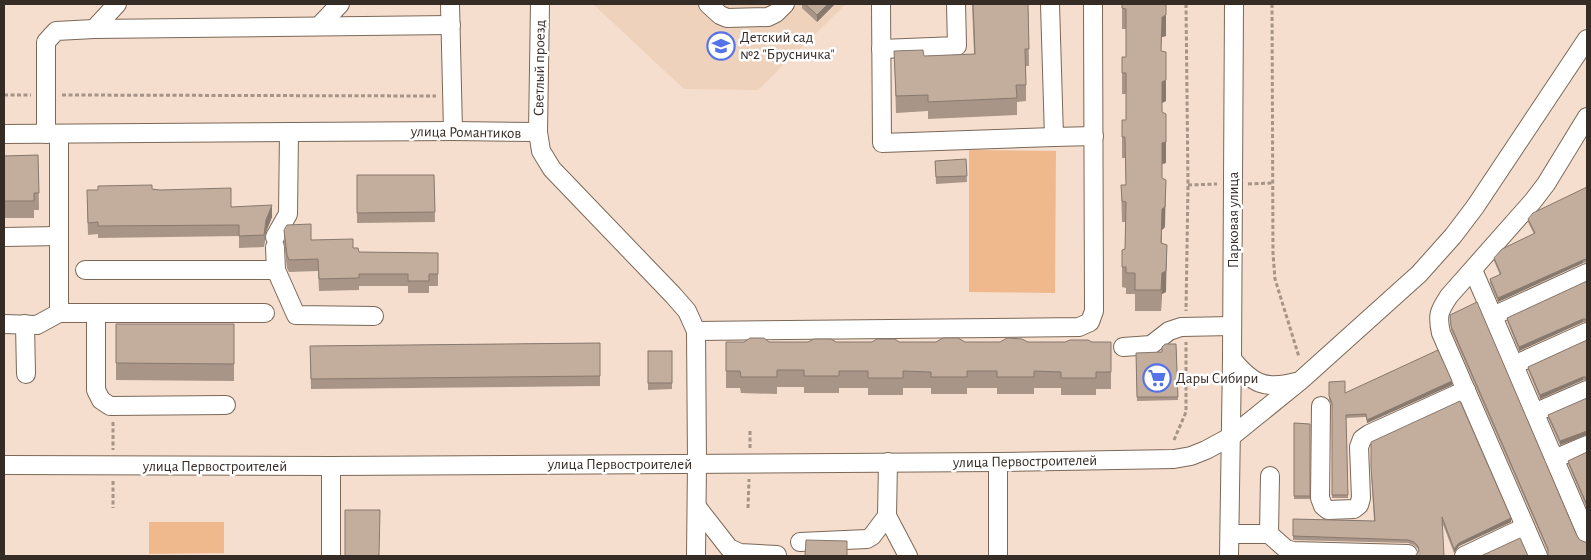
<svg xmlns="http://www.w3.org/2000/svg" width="1591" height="560" font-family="'Alegreya Sans',sans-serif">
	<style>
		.built { fill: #eed2bc }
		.green { fill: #efb98d }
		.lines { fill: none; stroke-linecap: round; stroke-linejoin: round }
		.minor-casing { stroke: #7b6858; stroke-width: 20 }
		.path { stroke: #a59487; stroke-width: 3; stroke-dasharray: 4 2.5; stroke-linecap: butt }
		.minor { stroke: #fff; stroke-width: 18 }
		.wall { fill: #a89587 }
		.shaded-wall { fill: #88796e }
		.building { fill: #c3ad9d; stroke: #88796e }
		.labels { text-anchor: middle; stroke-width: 5; stroke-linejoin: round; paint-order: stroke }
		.poi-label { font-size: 15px; fill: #352c26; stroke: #fff; text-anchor: start }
		.street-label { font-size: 15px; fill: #352c26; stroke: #fff }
	</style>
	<rect width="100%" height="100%" fill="#f5decd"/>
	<polygon class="built" points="593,4 846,4 758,90 684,89"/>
	<g class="green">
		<polygon points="969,150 1056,151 1055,293 969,292"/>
		<polygon points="149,522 224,522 224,553 149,554"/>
	</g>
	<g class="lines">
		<g class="minor-casing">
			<g id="minor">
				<polyline points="450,4 453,131"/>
				<polyline points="708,4 720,15 727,18 768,17 776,13 785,4"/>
				<polyline points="881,4 882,143 1054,137"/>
				<polyline points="1050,4 1054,137 1094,136"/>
				<polyline points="319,26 340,4"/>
				<polyline points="94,29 117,4"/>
				<polyline points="881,49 957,46 956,4"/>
				<polyline points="538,132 540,4"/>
				<polyline points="4,134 453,131 538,132 541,151 552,169 673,295 687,311 696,331 697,463 696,556"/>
				<polyline points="46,134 46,42 56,31 94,29 451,25"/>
				<polyline points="4,237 59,236"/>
				<polyline points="275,237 288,214 289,132"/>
				<polyline points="275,247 276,270 296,315 374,316"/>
				<polyline points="85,270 276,270"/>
				<polyline points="1473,270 1587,535"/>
				<polyline points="59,313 265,313"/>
				<polyline points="96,313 96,390 101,400 110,406 226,405"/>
				<polyline points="1493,316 1587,273"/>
				<polyline points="4,324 37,325 59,313 59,134"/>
				<polyline points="25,324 26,374"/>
				<polyline points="696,331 1079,327 1090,322 1094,311 1093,4"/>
				<polyline points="1123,347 1151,345 1169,331 1181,327 1232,326"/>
				<path d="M1232 359C1252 384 1265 390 1296 382"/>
				<polyline points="1514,365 1587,332"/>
				<polyline points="1321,406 1320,498 1323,506 1328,510 1354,509 1359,505 1361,498 1359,447 1362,439 1369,434 1466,390"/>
				<polyline points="1534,413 1587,390"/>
				<polyline points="1554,459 1587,445"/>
				<polyline points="888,462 887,516 908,556"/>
				<polyline points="4,465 331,466 998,462 1174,459 1191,456 1206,450 1232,436 1300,381 1419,274 1453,236 1475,207 1587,39"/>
				<polyline points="331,466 331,556"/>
				<polyline points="697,507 729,548 740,553 777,555"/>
				<polyline points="1230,534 1269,534 1286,549 1293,551 1408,554"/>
				<polyline points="1269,534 1270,476"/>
				<polyline points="800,542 867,539 872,536 887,516"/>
				<polyline points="998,556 998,462"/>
				<polyline points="1229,556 1232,359 1234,4"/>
				<polyline points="1464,556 1525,527"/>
				<path d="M1538 556 1441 333C1437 315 1439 311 1449 296L1533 201 1546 184 1587 117"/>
			</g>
		</g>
		<g class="path">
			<polyline points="1186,4 1188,185 1186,311"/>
			<polyline points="1272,4 1273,254 1275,279 1299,357"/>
			<polyline points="4,95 31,95"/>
			<polyline points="62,95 436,96"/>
			<polyline points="1248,184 1273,183"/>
			<polyline points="1188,185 1217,184"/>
			<polyline points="113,422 113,450"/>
			<polyline points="1174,440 1186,412 1186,342"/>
			<polyline points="750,448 750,429"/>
			<polyline points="113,481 113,508"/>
			<polyline points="748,508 749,479"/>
		</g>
		<use href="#minor" class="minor"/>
	</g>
	<g class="wall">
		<polygon points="802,4 835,4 817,22 802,8"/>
		<polygon points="972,4 1028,4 1029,66 1026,66 1026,101 1017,102 1017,115 928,119 928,111 896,113 894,51 924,56 974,54"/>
		<polygon points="1122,4 1166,36 1162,37 1161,51 1166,101 1162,103 1162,112 1166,135 1166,163 1162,164 1162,178 1165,227 1162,230 1162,243 1166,292 1162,294 1161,311 1135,311 1135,294 1126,294 1126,288 1122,287 1122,250 1125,249 1125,222 1122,222 1121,185 1126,185 1125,158 1122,158 1122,120 1126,120 1126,94 1122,94 1122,57 1126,57 1126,29 1122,29"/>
		<polygon points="38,155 39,210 34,210 34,218 4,218 4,156"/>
		<polygon points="966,159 967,182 936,184 935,161"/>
		<polygon points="357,175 434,175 435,222 357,223"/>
		<polygon points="1587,187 1587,262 1583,263 1498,302 1490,283 1490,279 1500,275 1494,261 1494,258 1534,234 1528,222 1528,219"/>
		<polygon points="152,189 231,207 272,217 266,232 264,247 239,248 239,236 98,238 98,234 88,235 87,202 98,190"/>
		<polygon points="284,230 311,240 353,248 359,252 438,253 438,286 429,286 429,293 408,293 408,286 359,286 359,290 319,291 318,271 289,272 287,268 284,242"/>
		<polygon points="1587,281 1587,323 1583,322 1519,351 1507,321 1507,318"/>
		<polygon points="1450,315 1577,536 1580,540 1585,542 1548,555 1548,552 1451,330"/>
		<polygon points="116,324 234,324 234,381 116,380"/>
		<polygon points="1587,340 1587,381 1583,380 1540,399 1528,370 1528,367"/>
		<polygon points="726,342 1111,342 1111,389 1096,389 1096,395 1061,395 1061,388 1034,388 1034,394 997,394 997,388 967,388 967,394 931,394 931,388 903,388 903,395 868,395 868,388 839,388 839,393 804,393 804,387 777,387 777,394 741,393 740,388 726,388"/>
		<polygon points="600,343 600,386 311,389 310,346"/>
		<polygon points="1176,344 1178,400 1137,401 1136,353 1162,352"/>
		<polygon points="648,351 672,351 672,389 648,390"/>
		<polygon points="1329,382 1345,393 1452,385 1367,423 1366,417 1346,418 1348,498 1332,498 1332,406 1329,400"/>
		<polygon points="1587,398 1587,435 1560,445 1548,418 1548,415"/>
		<polygon points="1294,423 1310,424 1310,499 1294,499"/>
		<polygon points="1587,452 1587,509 1568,464 1568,461"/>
		<polygon points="1371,471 1511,522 1459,546 1454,553 1442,522 1418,552 1418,549 1414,545 1408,543 1293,540 1293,519 1374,521"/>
	</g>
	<g class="shaded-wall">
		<polygon points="828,4 835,4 817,22 817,15"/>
		<polygon points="1166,15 1166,36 1162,37 1162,17"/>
		<polygon points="1166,80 1166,101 1162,103 1162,82"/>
		<polygon points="1166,114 1166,163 1162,164 1162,143"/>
		<polygon points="1166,180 1165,227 1162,230 1162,209"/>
		<polygon points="272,205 272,217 266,232 264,247 266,220"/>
		<polygon points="1167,245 1166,292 1162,294 1161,311 1162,273"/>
		<polygon points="1583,260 1583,263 1498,302 1498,298"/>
		<polygon points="1583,319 1583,322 1519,351 1519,347"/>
		<polygon points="1583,377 1583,380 1540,399 1540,395"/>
		<polygon points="1452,381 1452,385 1367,423 1367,420"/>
		<polygon points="1587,431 1587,435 1560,445 1560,441"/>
		<polygon points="1511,518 1511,522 1459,546 1454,553 1454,549 1459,543"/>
	</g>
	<g class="building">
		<polygon points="805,4 828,4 817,15"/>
		<polygon points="973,4 1028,4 1029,49 1025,49 1026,85 1016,85 1017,98 928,102 928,95 896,96 894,51 923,50 924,56 975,54"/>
		<polygon points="1122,4 1166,4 1166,15 1162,17 1161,51 1166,52 1166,80 1162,82 1162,112 1166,114 1166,142 1162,143 1162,178 1166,180 1165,207 1162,209 1161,243 1167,245 1166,271 1162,273 1161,290 1135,290 1135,273 1126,273 1126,267 1122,267 1122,250 1125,249 1126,202 1122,201 1121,185 1126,185 1125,137 1122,137 1122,120 1126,120 1126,73 1122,73 1122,57 1126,57 1126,9 1122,8"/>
		<polygon points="38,155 39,193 34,193 34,201 4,201 4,156"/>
		<polygon points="966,159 967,176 936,177 935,161"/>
		<polygon points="357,175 434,175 435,212 357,213"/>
		<polygon points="152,185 152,189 160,190 231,188 231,207 272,205 266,220 264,235 239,236 239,225 98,226 98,222 88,223 87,190 98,190 98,186"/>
		<polygon points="1587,187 1587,259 1583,260 1498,298 1490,279 1501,274 1494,258 1502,249 1535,233 1528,219 1533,213"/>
		<polygon points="311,224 311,240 353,239 353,248 358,248 359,252 438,253 438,274 429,274 429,281 408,281 408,274 359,274 359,278 319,279 318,259 289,260 287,255 284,230 287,225"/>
		<polygon points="1587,281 1587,319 1583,319 1519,347 1507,318"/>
		<polygon points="1477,302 1577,536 1580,540 1585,542 1587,542 1587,556 1548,556 1548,549 1451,326 1450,315"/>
		<polygon points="116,324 234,324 234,364 116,363"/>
		<polygon points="750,338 764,338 769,342 808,342 814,339 831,339 836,342 872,342 877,339 895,339 899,342 936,342 943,338 958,338 965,342 1000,342 1007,338 1022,339 1028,342 1065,342 1070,340 1088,340 1092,342 1111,342 1111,372 1096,372 1096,378 1061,378 1061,372 1034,371 1034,377 997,377 997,371 967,371 967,377 931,377 931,372 903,371 903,378 868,378 868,371 839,371 839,376 804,376 804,370 777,370 777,377 741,377 740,371 726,371 726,342 744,342"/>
		<polygon points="1587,340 1587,377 1583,377 1540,395 1528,367"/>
		<polygon points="600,343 600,376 311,379 310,346"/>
		<polygon points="1165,344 1176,344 1178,397 1137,397 1136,353 1162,352 1162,347"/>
		<polygon points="1438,350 1452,381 1367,420 1366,414 1346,415 1348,495 1332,495 1332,403 1329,396 1329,382 1345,381 1345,393"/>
		<rect x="648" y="351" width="24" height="32"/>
		<polygon points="1587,398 1587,431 1560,441 1548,415"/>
		<polygon points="1460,401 1511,518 1459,543 1454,549 1442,517 1444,556 1415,556 1419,551 1418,546 1414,542 1408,540 1293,536 1293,519 1375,521 1371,467 1371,442"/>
		<polygon points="1294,423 1310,424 1310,496 1294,496"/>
		<polygon points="1587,452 1587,505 1568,461"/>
		<polygon points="345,510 380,510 379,556 345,556"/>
		<polygon points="1520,538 1528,556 1481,556"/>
		<polygon points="806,540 847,541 847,556 805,556"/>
	</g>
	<defs>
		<g id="school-ring" transform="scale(1.4375)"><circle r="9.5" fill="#fff" stroke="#5672e8" stroke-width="1.5"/><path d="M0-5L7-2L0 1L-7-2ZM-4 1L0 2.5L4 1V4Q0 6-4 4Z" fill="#5672e8"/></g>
		<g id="supermarket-ring" transform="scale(1.4375)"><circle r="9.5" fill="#fff" stroke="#5672e8" stroke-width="1.5"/><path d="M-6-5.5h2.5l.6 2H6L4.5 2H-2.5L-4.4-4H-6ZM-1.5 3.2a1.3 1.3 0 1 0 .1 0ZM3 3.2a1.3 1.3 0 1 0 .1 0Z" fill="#5672e8"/></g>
	</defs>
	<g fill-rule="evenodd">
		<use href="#school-ring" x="721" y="46"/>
		<use href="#supermarket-ring" x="1157" y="378"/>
	</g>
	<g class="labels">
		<g class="poi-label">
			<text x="740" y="42">Детский сад<tspan x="740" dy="17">№2 "Брусничка"</tspan></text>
			<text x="1176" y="383">Дары Сибири</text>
		</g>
		<g class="street-label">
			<text transform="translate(539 68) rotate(-89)" y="5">Светлый проезд</text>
			<text transform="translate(466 132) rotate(1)" y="5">улица Романтиков</text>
			<text transform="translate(1233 220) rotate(-90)" y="5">Парковая улица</text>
			<text transform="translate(1025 461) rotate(-1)" y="5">улица Первостроителей</text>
			<text x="620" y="469">улица Первостроителей</text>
			<text x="215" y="471">улица Первостроителей</text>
		</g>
	</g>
	<rect width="1591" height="560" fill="none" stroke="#352c26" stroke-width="10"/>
</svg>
